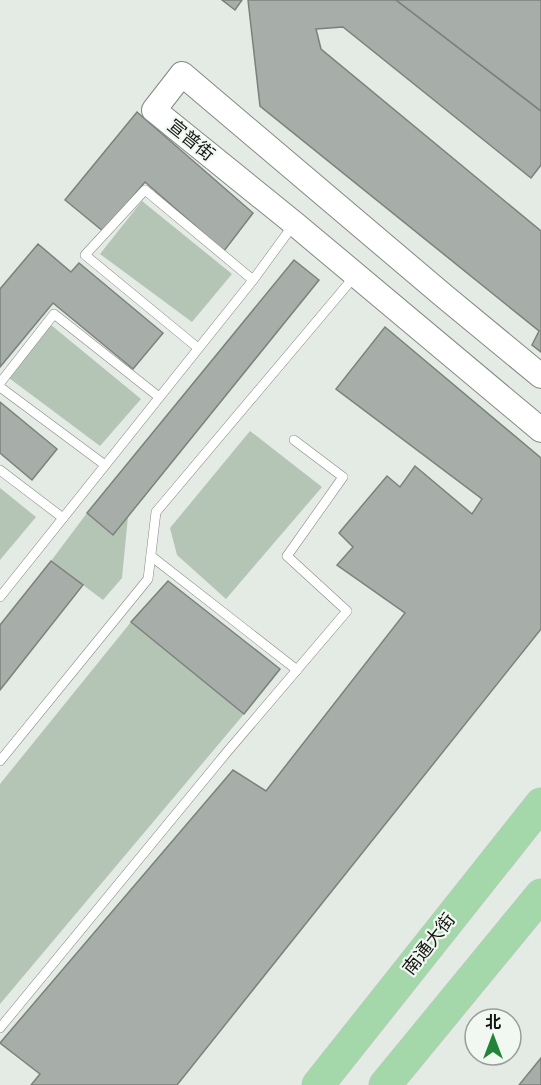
<svg xmlns="http://www.w3.org/2000/svg" width="541" height="1085" font-family="'PT Sans','Noto Sans SC',sans-serif">
	<style>
		.green { fill: #b4c5b5 }
		.building { fill: #a7ada8; stroke: #7c817c; stroke-width: 1.5 }
		.lines { fill: none; stroke-linecap: round; stroke-linejoin: round }
		.service-casing { stroke: #838883; stroke-width: 10 }
		.tertiary-casing { stroke: #838883; stroke-width: 26 }
		.trunk-casing { stroke: #c7c7c7; stroke-width: 33 }
		.service { stroke: #fff; stroke-width: 9 }
		.tertiary { stroke: #fff; stroke-width: 24 }
		.trunk { stroke: #a4d7aa; stroke-width: 32 }
		.labels { text-anchor: middle; stroke-width: 4.5; stroke-linejoin: round; paint-order: stroke }
		.street-label { font-size: 18px; fill: #141614; stroke: #f1f7f1 }
	</style>
	<rect width="100%" height="100%" fill="#e4eae4"/>
	<g class="green">
		<polygon points="142,201 232,274 192,322 100,254"/>
		<polygon points="51,325 141,399 100,446 9,378"/>
		<polygon points="250,431 322,487 226,599 177,555 170,528"/>
		<polygon points="0,488 36,517 0,560"/>
		<polygon points="87,513 112,535 128,516 122,578 103,600 51,561"/>
		<polygon points="131,622 244,714 0,1004 0,784"/>
	</g>
	<g class="building">
		<polygon points="222,0 242,0 235,10"/>
		<polygon points="248,0 396,0 541,111 541,165 531,178 343,27 316,29 321,49 541,231 541,352 532,345 539,331 260,106"/>
		<polygon points="396,0 541,0 541,111"/>
		<polygon points="137,112 253,213 224,251 145,182 104,232 65,200"/>
		<polygon points="38,244 71,272 79,263 163,333 133,369 53,303 0,367 0,289"/>
		<polygon points="294,260 319,280 113,535 87,513"/>
		<polygon points="385,327 541,458 541,629 177,1085 31,1085 40,1074 0,1043 233,770 266,791 405,613 337,565 353,547 339,533 387,476 400,487 415,466 472,514 482,499 336,389"/>
		<polygon points="0,402 57,449 32,480 0,453"/>
		<polygon points="51,561 83,585 0,690 0,625"/>
		<polygon points="168,581 280,669 244,714 131,622"/>
		<polygon points="541,1058 541,1085 519,1085"/>
	</g>
	<g class="lines">
		<g class="service-casing">
			<g id="service">
				<polyline points="198,348 85,255 145,190 253,280"/>
				<polyline points="0,383 54,314 159,397"/>
				<polyline points="0,387 105,465"/>
				<polyline points="0,470 63,518"/>
				<polyline points="151,556 297,670"/>
				<polyline points="0,597 253,280 294,224"/>
				<polyline points="0,761 148,579 156,512 354,277"/>
				<polyline points="0,1028 227,752 347,611 287,556 343,477 294,440"/>
			</g>
		</g>
		<g class="tertiary-casing">
			<polyline id="tertiary" points="541,376 444,296 182,74 154,110 295,224 541,430"/>
		</g>
		<g class="trunk-casing">
			<g id="trunk">
				<polyline points="318,1085 541,804"/>
				<polyline points="385,1085 541,895"/>
			</g>
		</g>
		<use href="#service" class="service"/>
		<use href="#tertiary" class="tertiary"/>
		<use href="#trunk" class="trunk"/>
	</g>
	<g class="labels">
		<g class="street-label">
			<text transform="translate(191 140) rotate(39)" y="6">宣普街</text>
			<text transform="translate(429 944) rotate(-52)" y="6">南通大街</text>
		</g>
	</g>
	<g transform="translate(493 1037)"><circle r="28" fill="#f1f7f1" stroke="#999d99" stroke-width="1.5"/>
	<path d="M0-4.5L10 22L0 15L-10 22Z" fill="#228438"/>
	<text y="-9" font-size="16" font-weight="bold" text-anchor="middle" fill="#141614">北</text>
	</g>
</svg>
